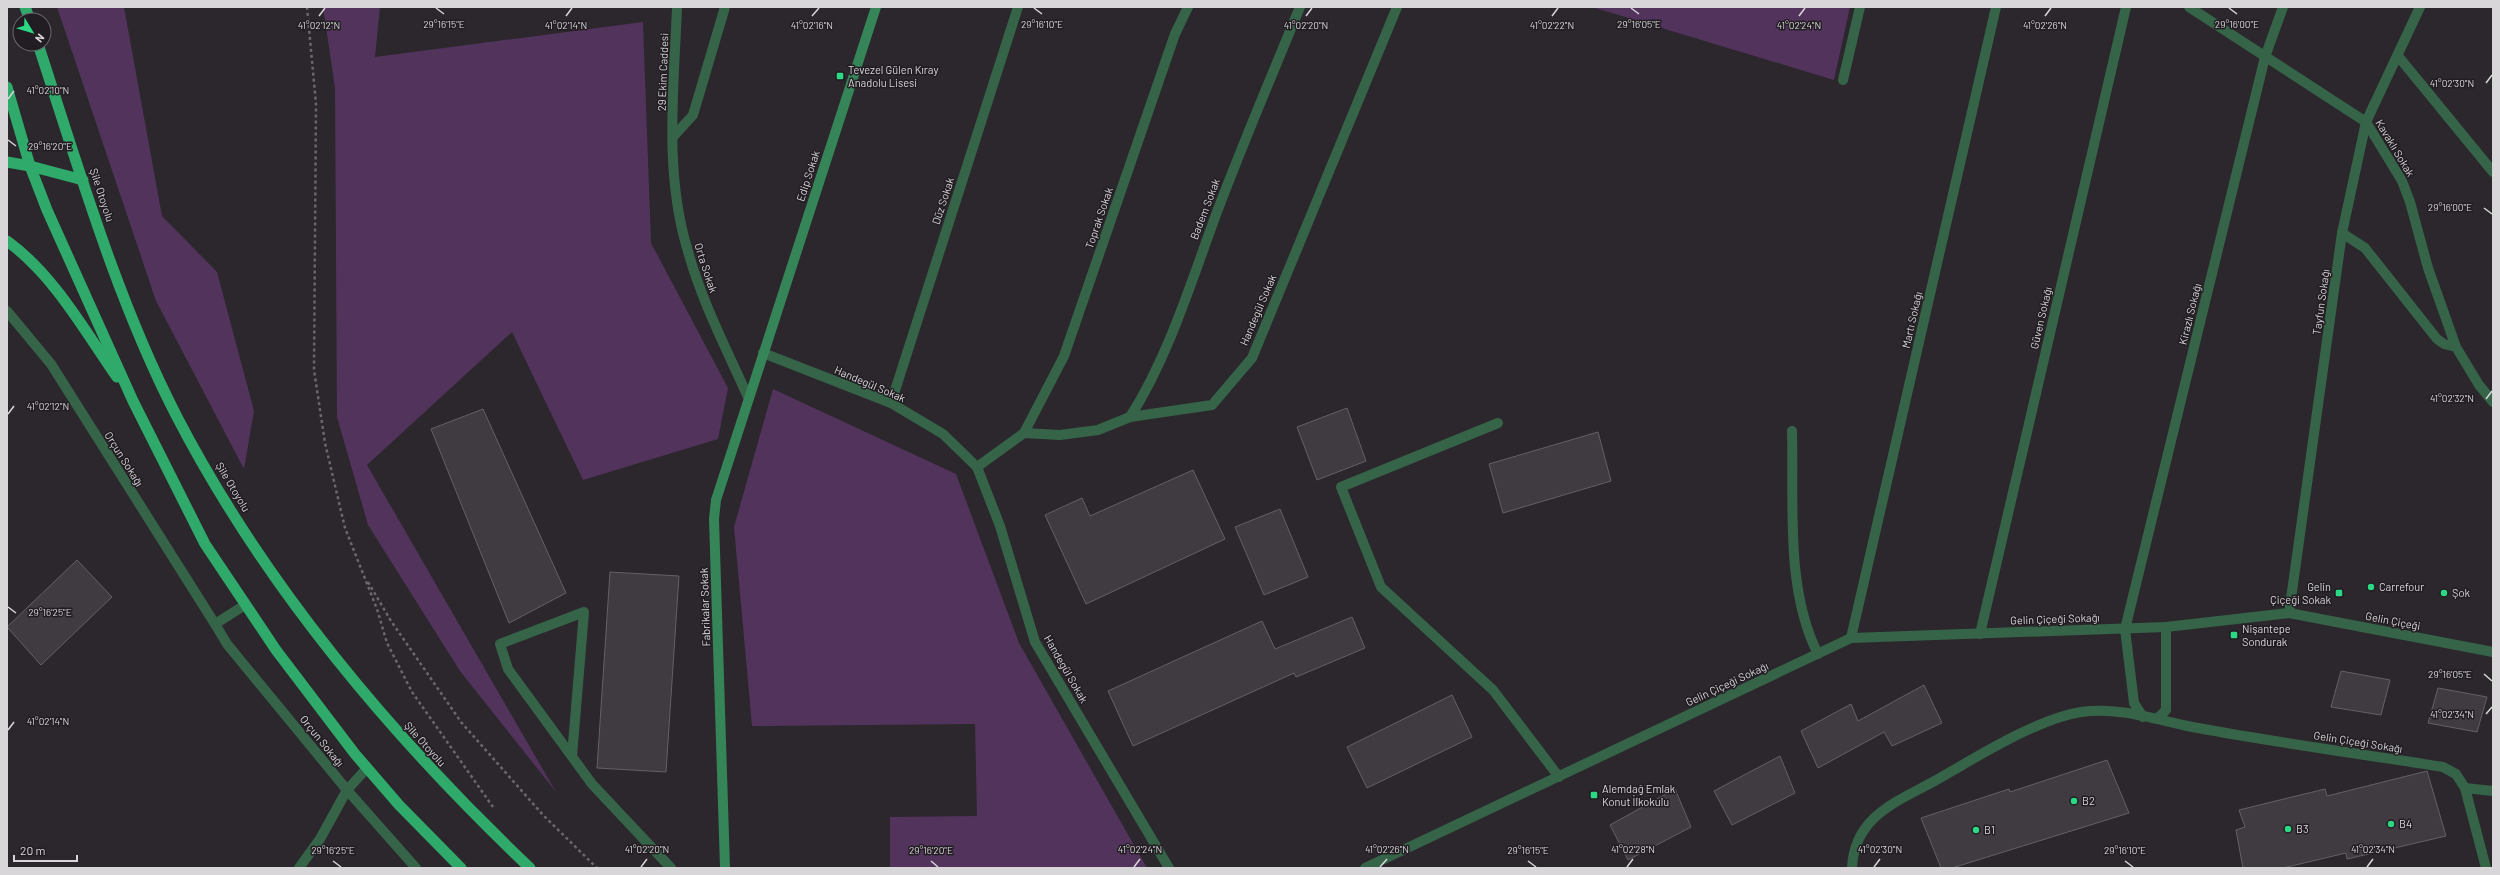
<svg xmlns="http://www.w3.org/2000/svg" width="2500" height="875" font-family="Barlow,sans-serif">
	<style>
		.green { fill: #52335c }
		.building { fill: #3f3b41; stroke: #656066 }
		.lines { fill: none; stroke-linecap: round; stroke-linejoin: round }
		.path { stroke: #6b686c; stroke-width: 2.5; stroke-dasharray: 3 3; stroke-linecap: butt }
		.service { stroke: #366448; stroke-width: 10 }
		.minor { stroke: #366448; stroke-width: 10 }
		.tertiary { stroke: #366448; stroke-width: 10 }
		.secondary { stroke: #368558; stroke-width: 10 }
		.trunk { stroke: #2faa6a; stroke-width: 11 }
		.ticks { fill: none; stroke: #d8d6d9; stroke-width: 1.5 }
		.poi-dot { fill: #2bd884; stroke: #211d22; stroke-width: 1.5 }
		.labels { text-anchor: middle; stroke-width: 3; stroke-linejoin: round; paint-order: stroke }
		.poi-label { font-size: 11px; fill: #d8d6d9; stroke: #211d22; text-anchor: start }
		.street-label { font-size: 11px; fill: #d8d6d9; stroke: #211d22 }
		.ticks-label { font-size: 10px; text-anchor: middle; fill: #d8d6d9; stroke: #211d22; stroke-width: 3; stroke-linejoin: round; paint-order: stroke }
	</style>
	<rect width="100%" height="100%" fill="#2b272c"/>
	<g class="green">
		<polygon points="57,7 124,7 162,216 217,272 254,411 244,469 156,301"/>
		<polygon points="323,7 380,7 375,57 643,22 651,243 728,388 718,439 583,480 512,332 367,465 556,792 460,671 368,525 337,417 335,88"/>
		<polygon points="1592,7 1850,7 1834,80"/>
		<polygon points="773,389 956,474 1019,643 1147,868 890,868 890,817 977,816 975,724 752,726 734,527"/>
	</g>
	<g class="building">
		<polygon points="1347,408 1366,461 1317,480 1297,427"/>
		<polygon points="483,409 566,593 509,623 431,429"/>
		<polygon points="1598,432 1611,481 1503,513 1489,464"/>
		<polygon points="1193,470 1225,539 1086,604 1045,515 1082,498 1090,516"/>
		<polygon points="1280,509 1308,577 1264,595 1235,527"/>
		<polygon points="77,560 112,597 41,665 7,627"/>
		<polygon points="610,572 679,576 666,772 597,768"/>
		<polygon points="1352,617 1365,648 1296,677 1294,673 1133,746 1108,691 1262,621 1275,649"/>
		<polygon points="2341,671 2390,680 2381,715 2331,707"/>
		<polygon points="1924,685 1942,723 1892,746 1884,732 1818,768 1801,731 1851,704 1858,721"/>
		<polygon points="2438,688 2487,697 2477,732 2428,723"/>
		<polygon points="1452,695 1472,737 1367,788 1347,747"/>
		<polygon points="1780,756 1795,793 1732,825 1714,791"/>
		<polygon points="2107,760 2129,813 1952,868 1941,868 1921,818 2009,789 2010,792"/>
		<polygon points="2427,771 2446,836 2347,859 2346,853 2283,868 2243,868 2236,830 2245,827 2239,810 2325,789 2327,796"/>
		<polygon points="1675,789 1691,827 1628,860 1610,825"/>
	</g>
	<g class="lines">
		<g class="path">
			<polyline points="307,7 316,104 314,370 325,443 345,528 377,609 387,643 412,692 493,807"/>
			<polyline points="368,582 391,621 461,722 543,815 597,868"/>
		</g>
		<g class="service">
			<polyline points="673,137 693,115 725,7"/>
			<polyline points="1498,423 1341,487 1381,587 1493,690 1559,777"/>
			<path d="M1792 431C1794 502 1785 590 1818 654"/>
			<polyline points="572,756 584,612 500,644 508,669 592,784 671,868"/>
			<polyline points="2465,788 2493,791"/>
			<polyline points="299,868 320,839 347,790"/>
		</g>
		<g class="minor">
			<path d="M677 7C674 87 664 171 687 248 701 300 726 348 748 397"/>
			<polyline points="2189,7 2366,122 2402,181 2410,202 2428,268 2456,347 2479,385 2493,402"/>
			<polyline points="2398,56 2493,172"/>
			<polyline points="1843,80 1860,7"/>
			<polyline points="2342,233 2365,248 2437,339 2444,344 2456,347"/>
			<polyline points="7,311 51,364 215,624"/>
			<polyline points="763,353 891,403 943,434 977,467 1000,526 1035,642 1169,868"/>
			<polyline points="891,403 1018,7"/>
			<path d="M1130 417C1169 356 1192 279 1217 212 1243 143 1272 75 1300 7"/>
			<polyline points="1024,433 1064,356 1175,34 1188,7"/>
			<polyline points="977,467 1024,433 1060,435 1098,430 1130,417 1212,405 1252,358 1397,7"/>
			<polyline points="245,605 215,624 227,644 347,790"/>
			<polyline points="2289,613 2342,233 2366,122 2420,7"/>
			<polyline points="1980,634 2126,7"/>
			<polyline points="1851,638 1996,7"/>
			<polyline points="2143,717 2134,703 2125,629 2265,57 2283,7"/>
			<polyline points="2157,719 2166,710 2166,627"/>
			<polyline points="1365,868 1851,638 2166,627 2289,613 2493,652"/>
			<path d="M1852 868C1854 820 1891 804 1929 784 1971 761 2035 719 2081 712 2120 706 2160 721 2198 728 2279 743 2361 754 2443 767L2456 774 2465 788 2486 868"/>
		</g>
		<polyline class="tertiary" points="367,768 347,790 416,868"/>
		<polyline class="secondary" points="725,868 714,519 716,500 876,7"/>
		<g class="trunk">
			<polyline points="25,7 30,20"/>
			<path d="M38 44C79 169 116 298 176 415 265 587 391 736 530 868"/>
			<polyline points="7,87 30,166 47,210 133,401 205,544 276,650 355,754 399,805 461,868"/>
			<polyline points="7,162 30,166 83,180"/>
			<path d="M7 241C54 275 84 330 117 377"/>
		</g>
	</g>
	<path class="ticks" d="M436 8 444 14M1034 8 1042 14M1631 8 1639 14M2229 8 2237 14M319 16 325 8M566 16 572 8M812 16 819 8M1306 16 1312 8M1552 16 1558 8M1799 16 1805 8M2045 16 2051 8M2486 83 2492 75M8 99 14 91M8 140 16 146M2484 208 2492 214M2486 399 2492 391M8 414 14 406M8 607 16 613M2484 674 2492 681M2486 714 2492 707M8 730 14 722M333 861 341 867M931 861 938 867M1528 861 1536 867M2125 861 2133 867M641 867 647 859M1134 867 1140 859M1380 867 1387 859M1627 867 1633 859M1874 867 1880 859M2367 867 2373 859"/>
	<g class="poi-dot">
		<rect x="836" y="72" width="8" height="8" rx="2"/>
		<circle cx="2371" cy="587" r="4"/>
		<rect x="2335" y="589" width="8" height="8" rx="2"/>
		<circle cx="2444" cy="593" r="4"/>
		<rect x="2230" y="631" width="8" height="8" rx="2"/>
		<rect x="1590" y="791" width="8" height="8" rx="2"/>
		<circle cx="2074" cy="801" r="4"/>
		<circle cx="2391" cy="824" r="4"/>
		<circle cx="2288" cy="829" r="4"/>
		<circle cx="1976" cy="830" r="4"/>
	</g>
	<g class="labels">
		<g class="poi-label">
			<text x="848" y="74">Tevezel Gülen Kıray<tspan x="848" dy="13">Anadolu Lisesi</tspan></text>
			<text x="2331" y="591" text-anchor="end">Gelin<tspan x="2331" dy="13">Çiçeği Sokak</tspan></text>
			<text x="2379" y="591">Carrefour</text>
			<text x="2452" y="597">Şok</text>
			<text x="2242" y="633">Nişantepe<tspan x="2242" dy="13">Sondurak</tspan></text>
			<text x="1602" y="793">Alemdağ Emlak<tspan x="1602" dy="13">Konut İlkokulu</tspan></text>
			<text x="2082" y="805">B2</text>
			<text x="2399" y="828">B4</text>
			<text x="2296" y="833">B3</text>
			<text x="1984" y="834">B1</text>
		</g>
		<g class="street-label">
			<text transform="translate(663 72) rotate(-88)" y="4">29 Ekim Caddesi</text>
			<text transform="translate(2395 148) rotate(59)" y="4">Kavaklı Sokak</text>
			<text transform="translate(808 176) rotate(-72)" y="4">Edip Sokak</text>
			<text transform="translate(102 195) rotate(72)" y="4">Şile Otoyolu</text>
			<text transform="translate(943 201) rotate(-72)" y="4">Düz Sokak</text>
			<text transform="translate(1205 209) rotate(-69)" y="4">Badem Sokak</text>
			<text transform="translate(1099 218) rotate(-71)" y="4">Toprak Sokak</text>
			<text transform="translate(706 268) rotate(72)" y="4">Orta Sokak</text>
			<text transform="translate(2321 302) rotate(-82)" y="4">Tayfun Sokağı</text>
			<text transform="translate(1258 310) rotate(-67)" y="4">Handegül Sokak</text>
			<text transform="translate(2190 314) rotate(-76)" y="4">Kirazlı Sokağı</text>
			<text transform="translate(2041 318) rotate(-77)" y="4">Güven Sokağı</text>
			<text transform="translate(1912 320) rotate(-77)" y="4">Martı Sokağı</text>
			<text transform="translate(870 384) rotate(23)" y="4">Handegül Sokak</text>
			<text transform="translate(124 459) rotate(58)" y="4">Orçun Sokağı</text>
			<text transform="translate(233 487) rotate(59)" y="4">Şile Otoyolu</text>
			<text transform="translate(705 607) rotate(-92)" y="4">Fabrikalar Sokak</text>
			<text transform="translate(2055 619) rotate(-2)" y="4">Gelin Çiçeği Sokağı</text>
			<text transform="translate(2393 621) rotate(11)" y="4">Gelin Çiçeği</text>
			<text transform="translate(1066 669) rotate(60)" y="4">Handegül Sokak</text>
			<text transform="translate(1727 684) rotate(-25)" y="4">Gelin Çiçeği Sokağı</text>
			<text transform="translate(322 741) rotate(51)" y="4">Orçun Sokağı</text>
			<text transform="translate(2358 742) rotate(9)" y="4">Gelin Çiçeği Sokağı</text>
			<text transform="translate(425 744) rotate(48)" y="4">Şile Otoyolu</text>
		</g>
	</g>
	<g class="ticks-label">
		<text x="2237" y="28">29°16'00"E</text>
		<text x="444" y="28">29°16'15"E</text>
		<text x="1042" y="28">29°16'10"E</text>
		<text x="1639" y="28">29°16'05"E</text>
		<text x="319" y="29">41°02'12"N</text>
		<text x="566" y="29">41°02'14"N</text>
		<text x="812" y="29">41°02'16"N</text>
		<text x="1306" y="29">41°02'20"N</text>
		<text x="1552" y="29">41°02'22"N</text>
		<text x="1799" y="29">41°02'24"N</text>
		<text x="2045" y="29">41°02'26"N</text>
		<text x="2452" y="87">41°02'30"N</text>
		<text x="48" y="94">41°02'10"N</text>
		<text x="50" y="150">29°16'20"E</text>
		<text x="2450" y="211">29°16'00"E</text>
		<text x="2452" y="402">41°02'32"N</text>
		<text x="48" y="410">41°02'12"N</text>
		<text x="50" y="616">29°16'25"E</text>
		<text x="2450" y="678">29°16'05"E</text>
		<text x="2452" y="718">41°02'34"N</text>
		<text x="48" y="725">41°02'14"N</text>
		<text x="647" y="853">41°02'20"N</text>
		<text x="1140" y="853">41°02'24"N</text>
		<text x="1387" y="853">41°02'26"N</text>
		<text x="1633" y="853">41°02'28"N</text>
		<text x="1880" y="853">41°02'30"N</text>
		<text x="2373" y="853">41°02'34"N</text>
		<text x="333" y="854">29°16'25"E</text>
		<text x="931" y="854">29°16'20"E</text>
		<text x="1528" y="854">29°16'15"E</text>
		<text x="2125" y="854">29°16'10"E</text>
	</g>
	<rect width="2500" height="875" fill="none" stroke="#d8d6d9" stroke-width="16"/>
	<g transform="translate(32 32) rotate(128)"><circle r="19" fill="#211d22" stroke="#6a676b"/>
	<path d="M0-3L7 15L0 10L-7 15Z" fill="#2bd884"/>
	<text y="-6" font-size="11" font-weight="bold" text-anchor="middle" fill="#d8d6d9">N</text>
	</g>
	<path d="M14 855v6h63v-6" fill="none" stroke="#d8d6d9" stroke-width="2"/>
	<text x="20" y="855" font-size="12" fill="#d8d6d9" stroke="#211d22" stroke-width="3" paint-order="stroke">20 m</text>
</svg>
